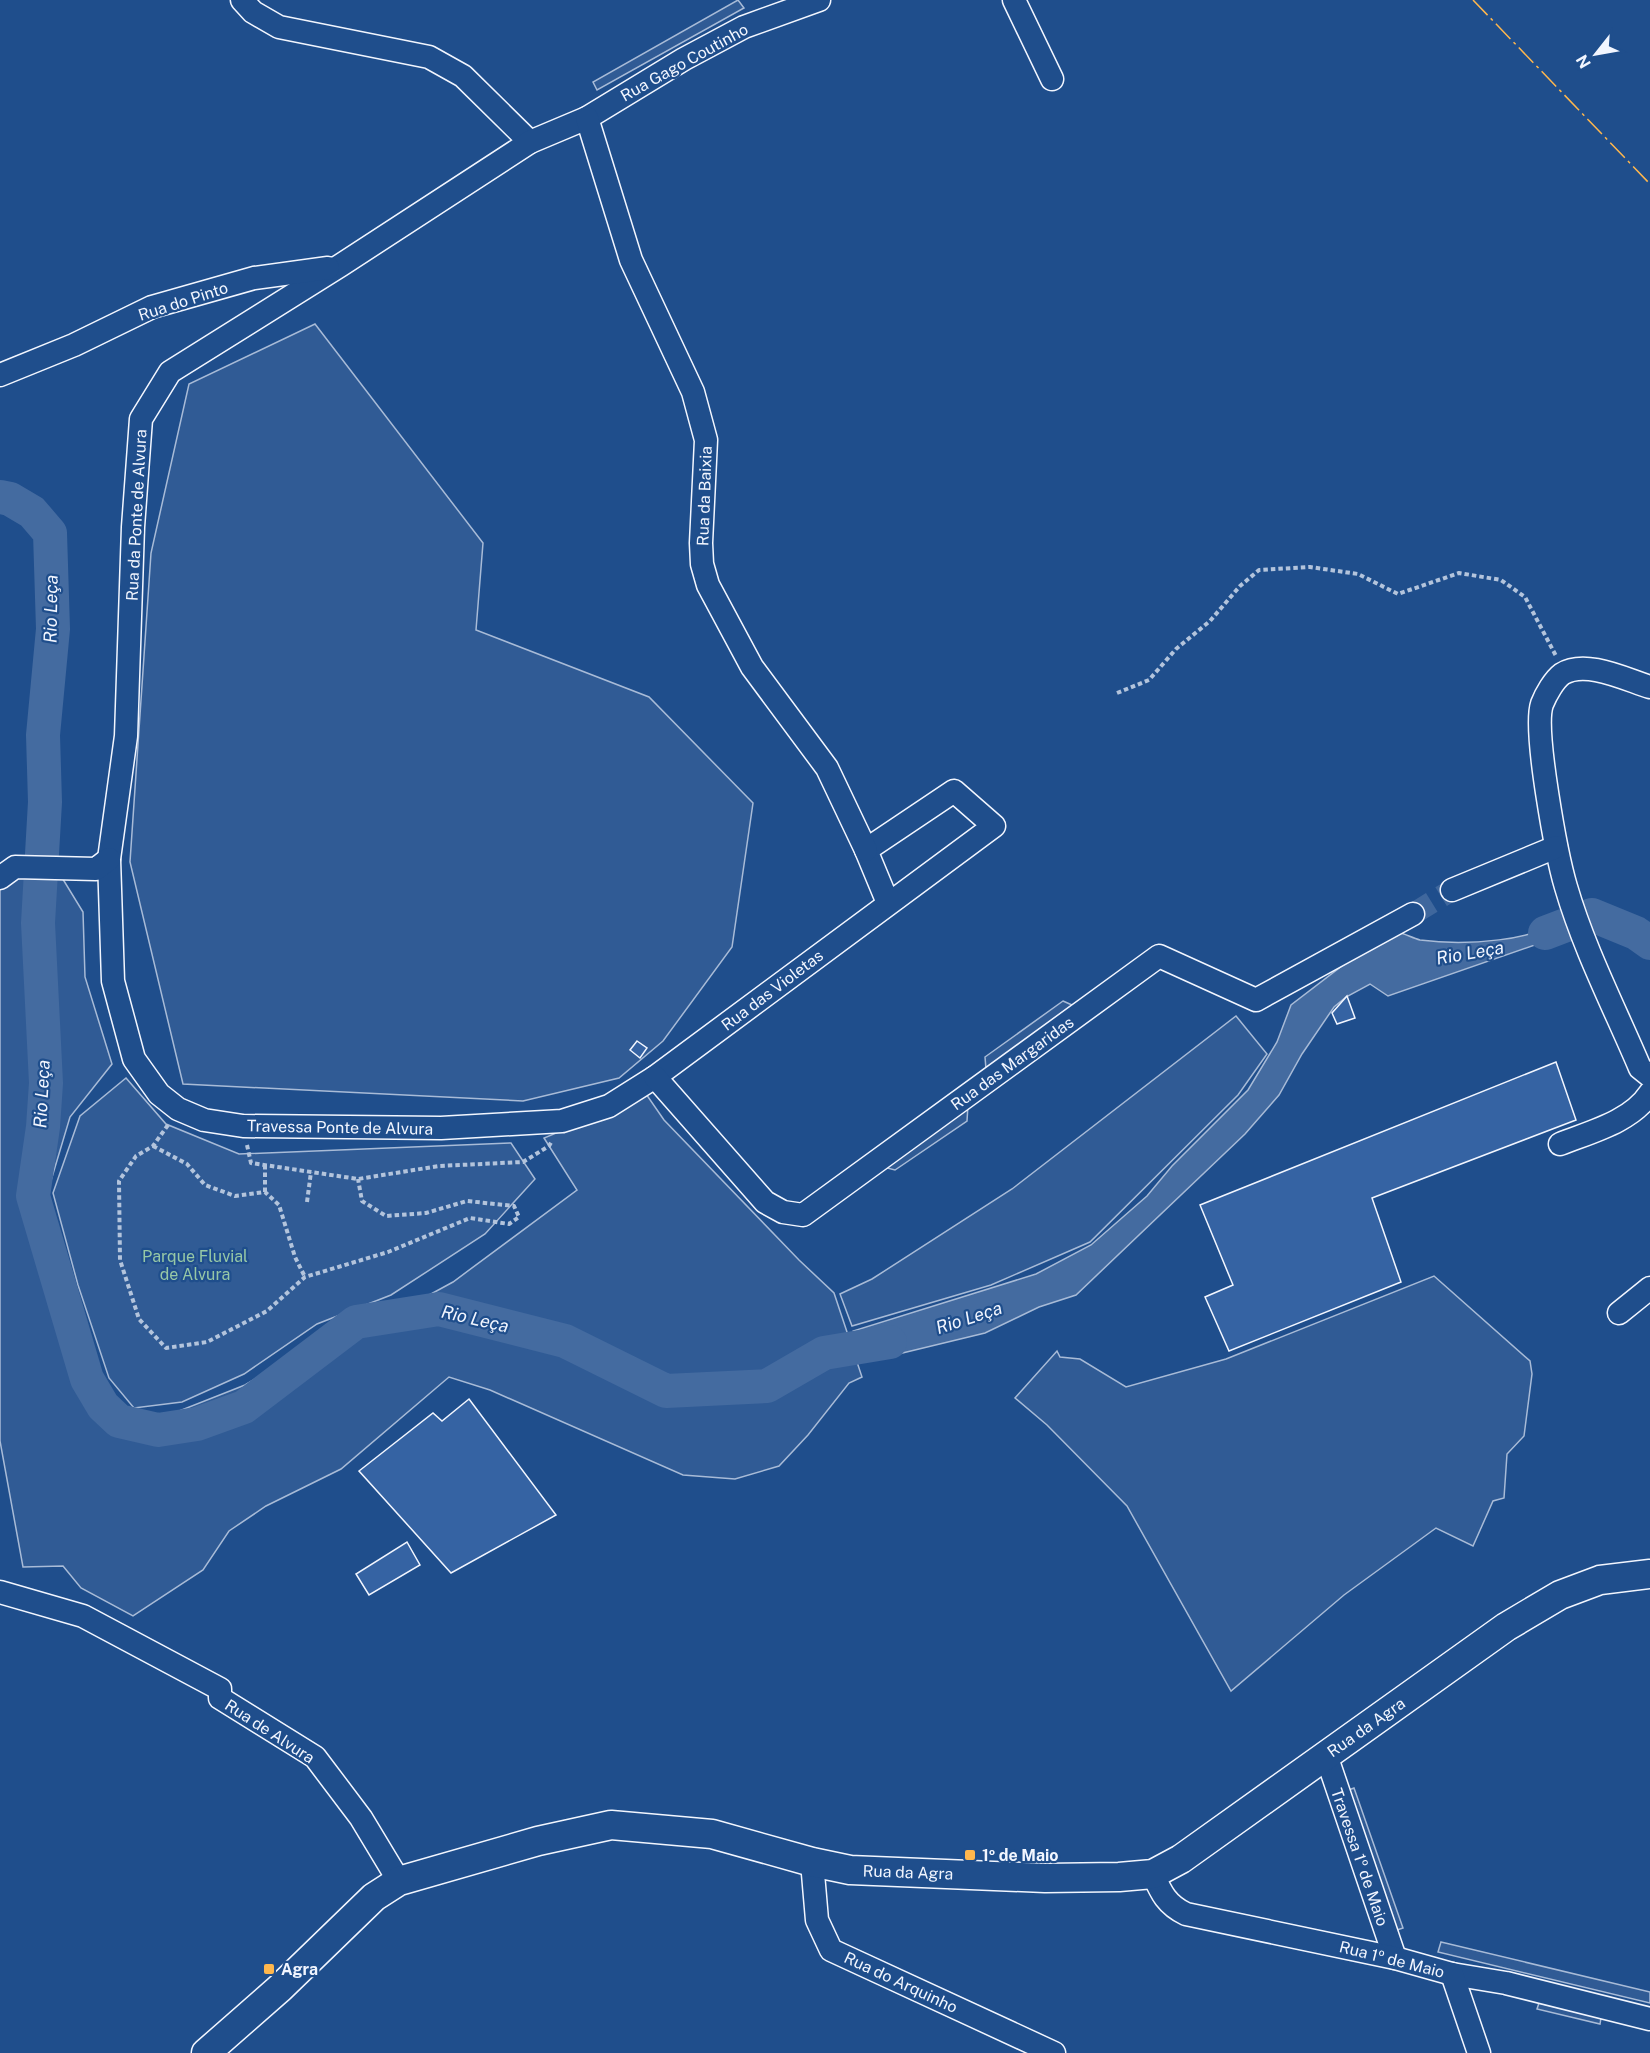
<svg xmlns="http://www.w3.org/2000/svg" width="1650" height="2053" font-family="'Public Sans',sans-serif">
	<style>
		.built { fill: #305b95; stroke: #a8bbd7; stroke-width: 1.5 }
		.water { fill: #446ba0; stroke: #a8bbd7; stroke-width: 1.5 }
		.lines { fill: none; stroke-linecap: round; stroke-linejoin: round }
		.river { stroke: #446ba0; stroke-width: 34 }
		.building { fill: #3563a3; stroke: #f2f6ff; stroke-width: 1.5 }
		.minor-tunnel { stroke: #3f679d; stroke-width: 22; stroke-dasharray: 22 11; stroke-linecap: butt }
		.minor-casing { stroke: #f2f6ff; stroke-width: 25 }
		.major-casing { stroke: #f2f6ff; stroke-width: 31 }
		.path { stroke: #b3c4dc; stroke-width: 4; stroke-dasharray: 4.5 3; stroke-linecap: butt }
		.minor { stroke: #1f4e8c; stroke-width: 22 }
		.major { stroke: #1f4e8c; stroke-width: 28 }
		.power { stroke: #ffb74d; stroke-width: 1.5; stroke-dasharray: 21 4.5 3 4.5; stroke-linecap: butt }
		.poi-dot { fill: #ffb74d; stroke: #1f4e8c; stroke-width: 2 }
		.labels { text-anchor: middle; stroke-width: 4.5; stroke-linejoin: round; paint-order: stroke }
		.street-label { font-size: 16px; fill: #f2f6ff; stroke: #1f4e8c }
		.park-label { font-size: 16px; fill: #97c8a6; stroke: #1f4e8c }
		.poi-label { font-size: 16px; font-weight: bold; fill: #f2f6ff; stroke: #1f4e8c; text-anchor: start }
		.water-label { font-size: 18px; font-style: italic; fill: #f2f6ff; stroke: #1f4e8c }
	</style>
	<rect width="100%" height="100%" fill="#1f4e8c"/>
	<g class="built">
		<polygon points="738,0 744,8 597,90 593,82"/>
		<polygon points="315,324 483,543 476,630 649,697 753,803 732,947 663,1041 619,1078 523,1101 183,1084 130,862 151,553 189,384"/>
		<polygon points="16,872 61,876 83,912 85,977 112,1064 70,1117 47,1194 97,1372 121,1408 159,1419 245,1385 363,1313 420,1300 453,1282 577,1190 544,1138 609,1111 644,1091 664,1120 799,1260 834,1293 862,1377 849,1383 808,1435 779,1466 735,1479 683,1475 490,1390 449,1377 341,1469 266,1506 229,1531 203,1570 133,1616 81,1588 63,1566 23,1567 0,1441 0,884"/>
		<polygon points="1063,1001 1072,1005 986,1069 985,1057"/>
		<polygon points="1236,1016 1267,1054 1238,1095 1090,1242 991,1285 852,1326 840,1294 872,1279 1012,1189"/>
		<polygon points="126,1078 166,1124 239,1154 511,1143 535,1179 485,1234 391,1295 317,1324 244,1374 182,1402 134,1408 109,1378 78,1285 53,1193 80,1116"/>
		<polygon points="968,1105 967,1121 895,1170 883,1167"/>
		<polygon points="1434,1276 1530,1361 1532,1374 1524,1436 1507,1454 1504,1498 1493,1501 1473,1546 1436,1528 1344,1595 1231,1691 1127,1506 1047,1425 1015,1398 1057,1351 1060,1357 1080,1359 1126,1387 1226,1359"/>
		<polygon points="1354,1788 1403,1928 1394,1931 1346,1791"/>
		<polygon points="1441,1942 1650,1992 1650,2003 1438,1952"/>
		<polygon points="1539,2003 1601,2018 1600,2024 1537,2009"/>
	</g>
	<path class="water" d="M1568 912 1575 931 1388 996 1370 984 1346 997 1334 1007 1302 1054 1279 1095 1245 1134 1076 1295 1039 1307 985 1333 886 1357 838 1364 853 1331 1036 1274 1091 1245 1147 1196 1172 1166 1248 1090 1277 1042 1291 1005 1355 956 1398 932C1405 934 1413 938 1420 940 1458 945 1543 944 1568 912Z"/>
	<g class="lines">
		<g class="river">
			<polyline points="0,497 10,499 32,512 50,533 53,629 43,735 45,802 38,923 46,1083 43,1127 33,1196 87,1379 103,1406 119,1421 158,1430 197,1424 244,1407 356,1322 439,1309 565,1341 666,1391 767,1386 824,1353 890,1342"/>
			<polyline points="1545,933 1592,915 1636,933 1650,943"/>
		</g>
	</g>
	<g class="building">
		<polygon points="1347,996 1355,1018 1337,1024 1332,1013"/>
		<polygon points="637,1041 647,1048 640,1058 630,1050"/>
		<polygon points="1556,1062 1576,1120 1372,1198 1401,1282 1229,1351 1205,1297 1233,1285 1200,1205"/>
		<polygon points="469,1399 556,1515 451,1573 359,1471 433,1413 442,1421"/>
		<polygon points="407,1542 420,1565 369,1595 356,1574"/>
	</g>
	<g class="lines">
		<polyline class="minor-tunnel" points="1413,914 1452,890"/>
		<g class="minor-casing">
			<g id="minor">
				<polyline points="242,0 253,12 279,27 429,57 463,76 530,142"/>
				<polyline points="819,0 744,27 684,59 587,118 530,142 341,265 170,372 141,419 133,527 126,736 109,859 113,981 134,1059 159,1094 178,1109 204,1120 243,1126 441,1128 562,1121 609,1106 655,1077 994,826 954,791 866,850 888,903"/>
				<polyline points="1014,0 1052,79"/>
				<polyline points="587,118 631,260 693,392 706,440 701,543 702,564 708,585 752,667 827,768 866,850"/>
				<polyline points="0,375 74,345 152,307 254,278 328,268"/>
				<path d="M1650 687C1627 680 1586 659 1562 674 1554 680 1546 694 1542 704 1533 730 1557 857 1566 887 1584 949 1615 1009 1640 1068L1650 1076"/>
				<polyline points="0,878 15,867 96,869 109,859"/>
				<polyline points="1452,890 1556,847"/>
				<polyline points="655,1077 765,1202 783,1212 803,1215 1159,956 1256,1000 1413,914"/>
				<path d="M1560 1144C1590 1132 1631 1122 1650 1093"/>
				<polyline points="1619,1313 1650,1288"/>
				<polyline points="0,1592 83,1616 220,1689 220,1698 315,1757 361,1818 399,1881"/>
				<polyline points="1326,1755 1395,1958"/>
				<polyline points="812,1862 817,1920 831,1950 1054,2053"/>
				<path d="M1153 1874C1161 1893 1167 1905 1186 1914L1395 1958 1452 1974 1506 1983 1650 2019"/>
				<polyline points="1452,1974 1479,2053"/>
			</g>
		</g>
		<g class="major-casing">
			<polyline id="major" points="206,2053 280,1988 374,1897 399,1881 538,1841 611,1825 712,1834 812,1862 850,1870 1045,1878 1119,1877 1153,1874 1181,1859 1506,1627 1560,1595 1600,1580 1650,1574"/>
		</g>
		<g class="path">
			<polyline points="1117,693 1149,680 1176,649 1210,621 1240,586 1259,570 1310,567 1358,574 1398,594 1459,573 1501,580 1525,597 1556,656"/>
			<polyline points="168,1125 153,1146 136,1156 119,1181 120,1260 139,1319 166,1348 207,1342 267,1311 305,1277 388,1252 470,1218 509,1224 519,1217 514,1206 467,1201 426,1213 386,1216 362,1201 358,1179"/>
			<polyline points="247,1145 251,1163 358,1179 439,1166 523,1162 549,1146 552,1141"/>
			<polyline points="153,1146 187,1164 205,1185 235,1196 265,1192 279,1205 295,1257 305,1277"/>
			<polyline points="265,1192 265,1165"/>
			<polyline points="307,1202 311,1172"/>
		</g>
		<use href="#minor" class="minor"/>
		<use href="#major" class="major"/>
		<polyline class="power" points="1473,0 1650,184"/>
	</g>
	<g class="poi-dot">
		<rect x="964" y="1849" width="12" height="12" rx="3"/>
		<rect x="263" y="1963" width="12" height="12" rx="3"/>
	</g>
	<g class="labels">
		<g class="street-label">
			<text transform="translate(684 62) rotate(-29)" y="6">Rua Gago Coutinho</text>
			<text transform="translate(183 301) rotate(-18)" y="6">Rua do Pinto</text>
			<text transform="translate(704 496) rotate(-88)" y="6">Rua da Baixia</text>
			<text transform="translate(136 515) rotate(-87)" y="6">Rua da Ponte de Alvura</text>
			<text transform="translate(772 990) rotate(-37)" y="6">Rua das Violetas</text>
			<text transform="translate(1012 1063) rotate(-36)" y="6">Rua das Margaridas</text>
			<text transform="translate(340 1127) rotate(1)" y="6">Travessa Ponte de Alvura</text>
			<text transform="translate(1366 1727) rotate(-35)" y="6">Rua da Agra</text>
			<text transform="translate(270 1731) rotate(33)" y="6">Rua de Alvura</text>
			<text transform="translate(1360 1857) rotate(71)" y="6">Travessa 1º de Maio</text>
			<text transform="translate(908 1872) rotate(2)" y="6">Rua da Agra</text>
			<text transform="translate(1392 1959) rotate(14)" y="6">Rua 1º de Maio</text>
			<text transform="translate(901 1982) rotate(25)" y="6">Rua do Arquinho</text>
		</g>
		<g class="park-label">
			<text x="195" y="1262">Parque Fluvial<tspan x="195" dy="18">de Alvura</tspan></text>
		</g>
		<g class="poi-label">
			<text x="982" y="1861">1º de Maio</text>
			<text x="281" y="1975">Agra</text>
		</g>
		<g class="water-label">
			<text transform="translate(51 609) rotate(-89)" y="6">Rio Leça</text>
			<text transform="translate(1470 953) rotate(-10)" y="6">Rio Leça</text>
			<text transform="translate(42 1094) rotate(-87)" y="6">Rio Leça</text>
			<text transform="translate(969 1318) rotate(-18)" y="6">Rio Leça</text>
			<text transform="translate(475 1319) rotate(13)" y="6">Rio Leça</text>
		</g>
	</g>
	<g transform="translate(1596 54) rotate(239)" stroke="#1f4e8c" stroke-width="4.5" paint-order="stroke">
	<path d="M0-4.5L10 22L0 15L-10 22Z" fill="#f2f6ff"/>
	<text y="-9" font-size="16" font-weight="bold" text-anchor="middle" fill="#f2f6ff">N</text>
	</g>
</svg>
